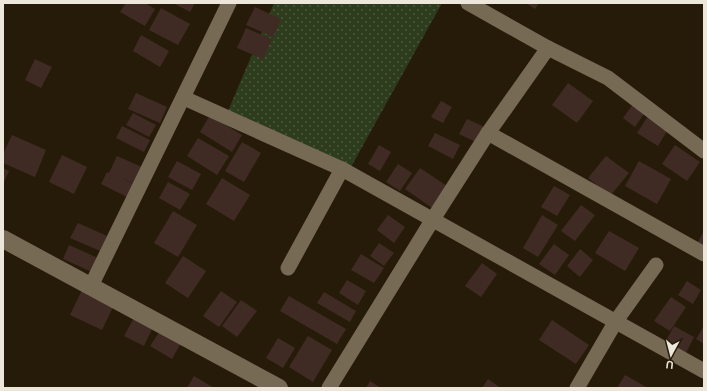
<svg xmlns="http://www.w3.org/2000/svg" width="707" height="391" font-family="Figtree,sans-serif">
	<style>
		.grass { fill: url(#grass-dots) }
		.building { fill: #402a24 }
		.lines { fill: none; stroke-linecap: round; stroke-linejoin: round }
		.minor { stroke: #776a55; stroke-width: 15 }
		.tertiary { stroke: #776a55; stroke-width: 18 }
	</style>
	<defs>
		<pattern id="grass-dots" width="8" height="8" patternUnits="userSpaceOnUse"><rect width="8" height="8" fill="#2e3c1e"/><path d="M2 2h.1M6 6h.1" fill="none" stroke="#4d583e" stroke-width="1.8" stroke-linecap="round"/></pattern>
	</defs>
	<rect width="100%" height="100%" fill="#261b09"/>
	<polygon class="grass" points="274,3 442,3 351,167 228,111"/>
	<g class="building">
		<polygon points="126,3 145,3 155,9 145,26 120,12"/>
		<polygon points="173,3 195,3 190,12"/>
		<polygon points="526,3 539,3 535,9"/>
		<polygon points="255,7 281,19 273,37 246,25"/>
		<polygon points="161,8 190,24 178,45 149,30"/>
		<polygon points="246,28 272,39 263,59 237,48"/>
		<polygon points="141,35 169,51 160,67 133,51"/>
		<polygon points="35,59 52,67 41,88 25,80"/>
		<polygon points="568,83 593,101 577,123 552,105"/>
		<polygon points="136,93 167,107 160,123 128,109"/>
		<polygon points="441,101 452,107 443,123 431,117"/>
		<polygon points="634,103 646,111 635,127 623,118"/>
		<polygon points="133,113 156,125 149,137 126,125"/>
		<polygon points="650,113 670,126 658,146 637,133"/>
		<polygon points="210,115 242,135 232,152 200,132"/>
		<polygon points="467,119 487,128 480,144 459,134"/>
		<polygon points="122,126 150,140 144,152 116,138"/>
		<polygon points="435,133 460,145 453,159 428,146"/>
		<polygon points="12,135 46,150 35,177 3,163 3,154"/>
		<polygon points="198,138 229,156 217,175 187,156"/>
		<polygon points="242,142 261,153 244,182 225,171"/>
		<polygon points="379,145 391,152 380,171 368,164"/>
		<polygon points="675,145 700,162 687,181 662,164"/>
		<polygon points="62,155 87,167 74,194 49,182"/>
		<polygon points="117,156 144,168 136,185 120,177 133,184 127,197 101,184 107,172 109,173"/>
		<polygon points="606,156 629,173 610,196 588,178"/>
		<polygon points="177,161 201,174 192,190 168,177"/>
		<polygon points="639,161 671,179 657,204 625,186"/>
		<polygon points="398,164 412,173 400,191 386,182"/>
		<polygon points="3,168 9,171 3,184"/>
		<polygon points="420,168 450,188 435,210 405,189"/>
		<polygon points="222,178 250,195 234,221 206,204"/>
		<polygon points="168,182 190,194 180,210 159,198"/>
		<polygon points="554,186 570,195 557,216 541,207"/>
		<polygon points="581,205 595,215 575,241 561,231"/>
		<polygon points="173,211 197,225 178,257 154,243"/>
		<polygon points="388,215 405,227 394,243 377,230"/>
		<polygon points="542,215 558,225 538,257 523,248"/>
		<polygon points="78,223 107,236 100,251 70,238"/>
		<polygon points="704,230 704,248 697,244"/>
		<polygon points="609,231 639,248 625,271 595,253"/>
		<polygon points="379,243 394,253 384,266 370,256"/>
		<polygon points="554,244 569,255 555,275 539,264"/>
		<polygon points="69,245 98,258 92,272 63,259"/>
		<polygon points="580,249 593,260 580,277 567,266"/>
		<polygon points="361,254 384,268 374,283 351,270"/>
		<polygon points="183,256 206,271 188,298 165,283"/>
		<polygon points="482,263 497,274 481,297 465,286"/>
		<polygon points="347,280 366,291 358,305 339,293"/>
		<polygon points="687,281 701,290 693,304 678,295"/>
		<polygon points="82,290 114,305 102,330 70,315"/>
		<polygon points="221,291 237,302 219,327 203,316"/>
		<polygon points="324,292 356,311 350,322 317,303"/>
		<polygon points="289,296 346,329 337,344 280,311"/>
		<polygon points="671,297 686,307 670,331 654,321"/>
		<polygon points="241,300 257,311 237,337 222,326"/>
		<polygon points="135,316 154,325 144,346 124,336"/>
		<polygon points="552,320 589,345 576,364 539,340"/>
		<polygon points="674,326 694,337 685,355 664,344"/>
		<polygon points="704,326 704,344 696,339"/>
		<polygon points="160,331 181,343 172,359 150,346"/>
		<polygon points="308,336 332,350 313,382 289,367"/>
		<polygon points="278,338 295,348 283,368 266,358"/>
		<polygon points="625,375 648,388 617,388"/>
		<polygon points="194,376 214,388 187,388"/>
		<polygon points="488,379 501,388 482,388"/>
		<polygon points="370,381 381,388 366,388"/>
	</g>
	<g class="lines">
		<g class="minor">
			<polyline points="468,3 548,48 608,78 704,151"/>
			<polyline points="184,98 342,169 704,371"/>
			<polyline points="488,133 704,254"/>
			<polyline points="288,268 342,169"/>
			<polyline points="91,286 229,3"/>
			<polyline points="329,388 433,219 488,133 548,48"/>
			<polyline points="577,388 616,321 656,265"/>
		</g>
		<polyline class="tertiary" points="3,239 279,388"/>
	</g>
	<rect width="707" height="391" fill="none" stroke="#ede6da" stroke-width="8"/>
	<g transform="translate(671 355) rotate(187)" stroke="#261b09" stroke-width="3" paint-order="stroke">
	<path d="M0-3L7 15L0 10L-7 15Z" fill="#ede6da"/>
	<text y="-6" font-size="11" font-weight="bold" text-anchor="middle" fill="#ede6da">U</text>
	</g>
</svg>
